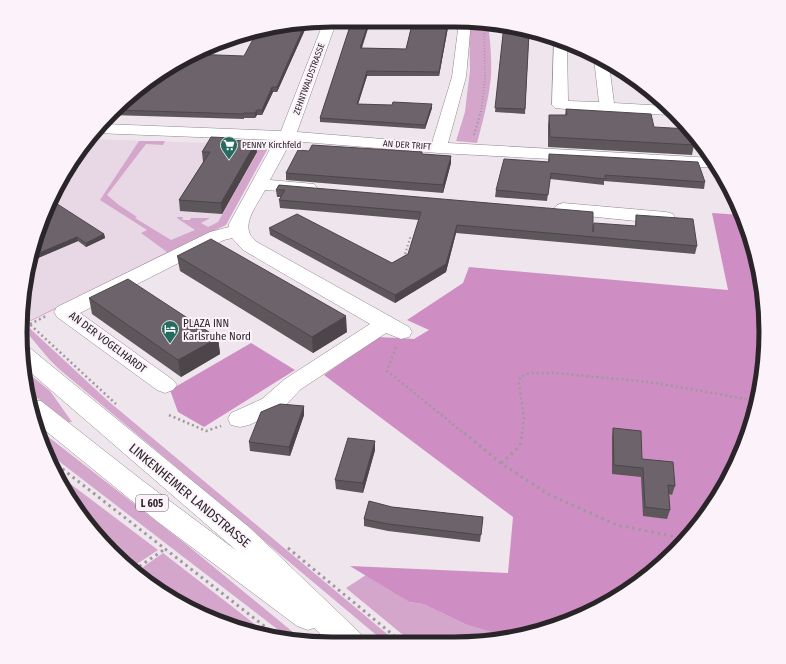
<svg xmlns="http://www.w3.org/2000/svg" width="786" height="664" font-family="'Fira Sans Condensed',sans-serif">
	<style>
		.built { fill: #e8d7e4 }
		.green { fill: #d5a6cc }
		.forest { fill: #ce8ec3 }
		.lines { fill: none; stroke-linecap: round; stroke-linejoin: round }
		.minor-casing { stroke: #90878e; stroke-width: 1 }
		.major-casing { stroke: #90878e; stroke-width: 1 }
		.path-far3 { stroke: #a0989e; stroke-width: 1.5; stroke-dasharray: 1 2; stroke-linecap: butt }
		.path-far2 { stroke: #a0989e; stroke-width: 2; stroke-dasharray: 1.5 2.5; stroke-linecap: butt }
		.path-far1 { stroke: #a0989e; stroke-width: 2.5; stroke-dasharray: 2 3; stroke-linecap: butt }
		.path { stroke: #a0989e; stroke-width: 3; stroke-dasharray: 2.5 4; stroke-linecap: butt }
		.minor { fill: #fff; fill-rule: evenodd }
		.major { fill: #fff; fill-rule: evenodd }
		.wall { fill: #5d565b; fill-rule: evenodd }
		.shaded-wall { fill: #4c464a }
		.building { fill: #6c646a; stroke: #4c464a }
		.labels { text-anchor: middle; stroke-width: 4; stroke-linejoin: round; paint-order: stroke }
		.far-street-label { font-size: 9px; fill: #292528; stroke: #fcf2fa }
		.far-poi-label { font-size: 9px; fill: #292528; stroke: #fcf2fa; text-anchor: start }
		.shield { fill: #fcf2fa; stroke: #686267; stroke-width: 1 }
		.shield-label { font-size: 10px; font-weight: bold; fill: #292528 }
		.poi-label { font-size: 11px; fill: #292528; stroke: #fcf2fa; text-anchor: start }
		.street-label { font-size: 11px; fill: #292528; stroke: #fcf2fa }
		.near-street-label { font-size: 13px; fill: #292528; stroke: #fcf2fa }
		.rim { fill: none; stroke: #292528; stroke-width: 5 }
	</style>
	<rect width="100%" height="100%" fill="#efe5ec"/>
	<polygon class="built" points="90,139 261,145 224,223 31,320 23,313 23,292 44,213 73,158"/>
	<g class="green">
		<path d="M469 22 488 23C490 40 492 58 491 76 489 98 483 121 477 143L456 141 465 112 470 70Z"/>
		<polygon points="139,141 165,141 163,145 146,144 107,195 119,205 137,217 135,218 171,240 195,230 177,218 177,217 183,217 182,220 190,220 191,218 210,218 201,223 208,227 218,222 257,153 213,143 261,145 267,150 226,225 31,321 23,313 31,320 167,252 141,233 147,230 100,200"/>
		<polygon points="23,322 107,400 399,644 387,644 59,369 49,359 23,328"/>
		<polygon points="23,369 50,391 72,422 68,422 27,390"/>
		<polygon points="37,428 187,545 305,642 290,639 43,449"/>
		<polygon points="54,470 68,482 158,550 131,568 112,553 72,505"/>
		<polygon points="163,553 269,635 232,628 176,602 136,572"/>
		<polygon points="366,575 409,602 423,604 467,625 491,632 526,635 515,638 454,644 414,644 346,588"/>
	</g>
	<g class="forest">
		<polygon points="712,213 743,215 760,271 766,332 760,393 742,452 713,506 674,553 627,592 573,620 526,635 491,632 467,625 423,604 409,602 350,566 508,573 513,517 324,375 378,337 414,339 429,330 407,320 463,283 469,267 728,290"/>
		<polygon points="251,343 295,370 204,427 178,412 170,390"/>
	</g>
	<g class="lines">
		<g class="minor-casing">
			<g id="minor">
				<path d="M337 20 297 132 432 143 452 77 459 22H471L466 77 448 143 713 158 718 168 439 153 291 141 270 180 314 184 317 188 314 192 308 193 265 190C257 206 237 228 257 242L409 327 412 332 409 337 401 339 386 333 301 389 280 411 249 425 240 427 231 425 228 419 231 413 262 399 285 379 370 324 243 250 232 238 224 240 80 313 173 380 177 385 173 390 165 393 157 390 57 317 54 312 57 307 210 232 229 227V224L275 140 95 133 103 124 281 131 324 21Z"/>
				<polygon points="554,41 567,44 568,101 599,102 594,59 597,56 609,64 614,103 667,106 677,115 607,113 555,108 552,105"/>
				<polygon points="563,203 666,212 673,214 675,218 673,222 666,224 557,213 554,209 557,205"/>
			</g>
		</g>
		<g class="major-casing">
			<polygon id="major" points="23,347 31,349 250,528 361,634 365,644 330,643 314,628 308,630 297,626 158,522 36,423 30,400 41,401 143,481 237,551 23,366"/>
		</g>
		<polyline class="path-far3" points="481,112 485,79 484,22"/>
		<g class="path-far2">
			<polyline points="474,135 481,111"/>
			<polyline points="405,254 411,235"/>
		</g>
		<g class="path-far1">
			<polyline points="404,258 406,253"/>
			<polyline points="23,318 116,404"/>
			<polyline points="30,324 46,316"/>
			<polyline points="396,347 387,371 465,434"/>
			<polyline points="169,415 206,431 221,426"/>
			<polyline points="522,434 524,417 519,384 520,377 530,373 555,373 649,382 758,401"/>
		</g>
		<g class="path">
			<polyline points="464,433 501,463 548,494 617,525 686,539"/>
			<polyline points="47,457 277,636"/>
			<polyline points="501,463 520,446 522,433"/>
			<polyline points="288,548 404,644"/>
			<polyline points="134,570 165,549"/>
		</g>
		<use href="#minor" class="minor"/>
		<use href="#major" class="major"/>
	</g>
	<g class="wall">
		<path d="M352 20 449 22 439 76H367L358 104 432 108 425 129 320 122V118ZM370 22 412 23 406 49 362 48Z"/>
		<polygon points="308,23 277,92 273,92 262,115 257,115 255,118 244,118 244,119 111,115 126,97 151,87 180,63 244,56"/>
		<polygon points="504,25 529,33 525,114 495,112"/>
		<polygon points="566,109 654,127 694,145 692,155 548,147 548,125 549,115 565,115"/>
		<polygon points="232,140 257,152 222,214 180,211 179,200 203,162 202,152"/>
		<polygon points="309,151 422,152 422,154 451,156 451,163 443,193 286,180 286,173"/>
		<polygon points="549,154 705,182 704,189 604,181 604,185 550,179 547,201 495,197 496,190 548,162"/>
		<polygon points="279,185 593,228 635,226 636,215 697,246 695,254 456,233 446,272 395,303 270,235 269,228 392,263 408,254 419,220 280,208 279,200 281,197 277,197 276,190"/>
		<polygon points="44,213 104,234 105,238 86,247 78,241 31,261"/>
		<polygon points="177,256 347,332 313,353 180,271"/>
		<polygon points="89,298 218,338 220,354 181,377 92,314"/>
		<polygon points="304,406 304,415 290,456 250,451 249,442"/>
		<polygon points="613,428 642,459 675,486 672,495 669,494 670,510 667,519 643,516 641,477 612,474 612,437"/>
		<polygon points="375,441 375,450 363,493 336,489 335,480"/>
		<polygon points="392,507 483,517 480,542 388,531 364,526 364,519"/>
	</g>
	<g class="shaded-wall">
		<polygon points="369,21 370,21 370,22 360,52 360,48"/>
		<polygon points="448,22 449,22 439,76 439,72"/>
		<polygon points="308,23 277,92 277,87 305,24"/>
		<polygon points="367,71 367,76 357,108 357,104"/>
		<polygon points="272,87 273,92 262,115 262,110"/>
		<polygon points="432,104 432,108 425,129 425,125"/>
		<polygon points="257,110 257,115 255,118 255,113"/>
		<polygon points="256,142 257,152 222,214 221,203"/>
		<polygon points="451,156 451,163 443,193 443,185"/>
		<polygon points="457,225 456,233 446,272 395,303 395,295"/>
		<polygon points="104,234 105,238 86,247 86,243"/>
		<polygon points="77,237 78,241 31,261 32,256"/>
		<polygon points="346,316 347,332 313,353 312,337"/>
		<polygon points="218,338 220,354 181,377 178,360"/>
		<polygon points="304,406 304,415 290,456 289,447"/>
		<polygon points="375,441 375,450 363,493 363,483"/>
	</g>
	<g class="building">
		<polygon points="352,20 369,21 360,48 406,49 413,21 448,22 439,72 367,71 357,104 392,105 393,102 432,104 425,125 320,118"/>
		<polygon points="305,24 277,87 272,87 262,110 257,110 255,113 244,113 243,114 116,110 126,97 142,87 151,87 158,76 178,63 180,63 182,60 191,54 244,56 258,30"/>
		<polygon points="504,25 529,33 525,109 495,108"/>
		<polygon points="566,109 651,114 654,127 689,129 694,145 550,137 549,115 567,115"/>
		<polygon points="211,137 232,138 231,140 256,142 221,203 179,200 210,152 202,152"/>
		<polygon points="312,145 422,152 422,154 451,156 443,185 286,173 298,150 309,151"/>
		<polygon points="549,154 698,162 705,182 605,175 605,179 551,173 548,195 496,190 504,159 549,162"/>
		<polygon points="279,185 593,212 593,232 594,223 636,226 636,215 693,219 697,246 457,225 446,264 395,295 269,228 297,214 392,263 408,254 421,212 279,200 285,190 276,190"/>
		<polygon points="51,200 104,234 86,243 77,237 32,256 44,213"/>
		<polygon points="211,239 346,316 312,337 177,256"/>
		<polygon points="128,279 218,338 178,360 89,298"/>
		<polygon points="280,404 304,406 289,447 249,442 261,412"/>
		<polygon points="613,428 641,431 642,459 673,462 675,486 668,485 670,510 645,507 643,468 614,465"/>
		<polygon points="348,438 375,441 363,483 335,480"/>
		<polygon points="369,501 392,507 483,517 481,535 388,524 364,519"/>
	</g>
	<defs>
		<g id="supermarket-pin" transform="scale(0.9)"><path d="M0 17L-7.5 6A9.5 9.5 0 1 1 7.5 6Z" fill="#256b60" stroke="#fcf2fa"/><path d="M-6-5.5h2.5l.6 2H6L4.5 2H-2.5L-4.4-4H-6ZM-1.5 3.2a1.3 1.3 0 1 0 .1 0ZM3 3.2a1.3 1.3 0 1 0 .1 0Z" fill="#fff"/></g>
		<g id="hotel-pin" transform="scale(0.9)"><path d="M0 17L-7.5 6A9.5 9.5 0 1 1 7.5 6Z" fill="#256b60" stroke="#fcf2fa"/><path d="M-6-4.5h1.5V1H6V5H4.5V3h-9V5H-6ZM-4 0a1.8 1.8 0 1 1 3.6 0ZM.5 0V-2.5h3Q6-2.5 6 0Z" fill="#fff"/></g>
	</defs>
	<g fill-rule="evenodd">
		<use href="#supermarket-pin" x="229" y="145"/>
		<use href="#hotel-pin" x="170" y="329"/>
	</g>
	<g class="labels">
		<g class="far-street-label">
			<text transform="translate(309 79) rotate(-70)" y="3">ZEHNTWALDSTRASSE</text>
			<text transform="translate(407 145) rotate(4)" y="3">AN DER TRIFT</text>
		</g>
		<g class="far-poi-label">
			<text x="242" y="148">PENNY Kirchfeld</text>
		</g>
		<rect class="shield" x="136" y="495" width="32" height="16" rx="3"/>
		<g class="shield-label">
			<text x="152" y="507">L 605</text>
		</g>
		<g class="poi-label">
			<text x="183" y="327">PLAZA INN<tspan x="183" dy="13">Karlsruhe Nord</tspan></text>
		</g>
		<g class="street-label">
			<text transform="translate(108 342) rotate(37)" y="4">AN DER VOGELHARDT</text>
		</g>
		<g class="near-street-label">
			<text transform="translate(190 495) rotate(40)" y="5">LINKENHEIMER LANDSTRASSE</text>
		</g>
	</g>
	<path d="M0 0H786V664H0ZM332 27H454A305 305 0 0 1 759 332V332A305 305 0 0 1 454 637H332A305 305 0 0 1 27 332V332A305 305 0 0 1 332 27Z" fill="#fcf2fa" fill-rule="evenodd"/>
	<path class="rim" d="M332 27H454A305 305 0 0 1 759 332V332A305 305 0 0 1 454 637H332A305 305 0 0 1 27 332V332A305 305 0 0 1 332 27Z"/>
</svg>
